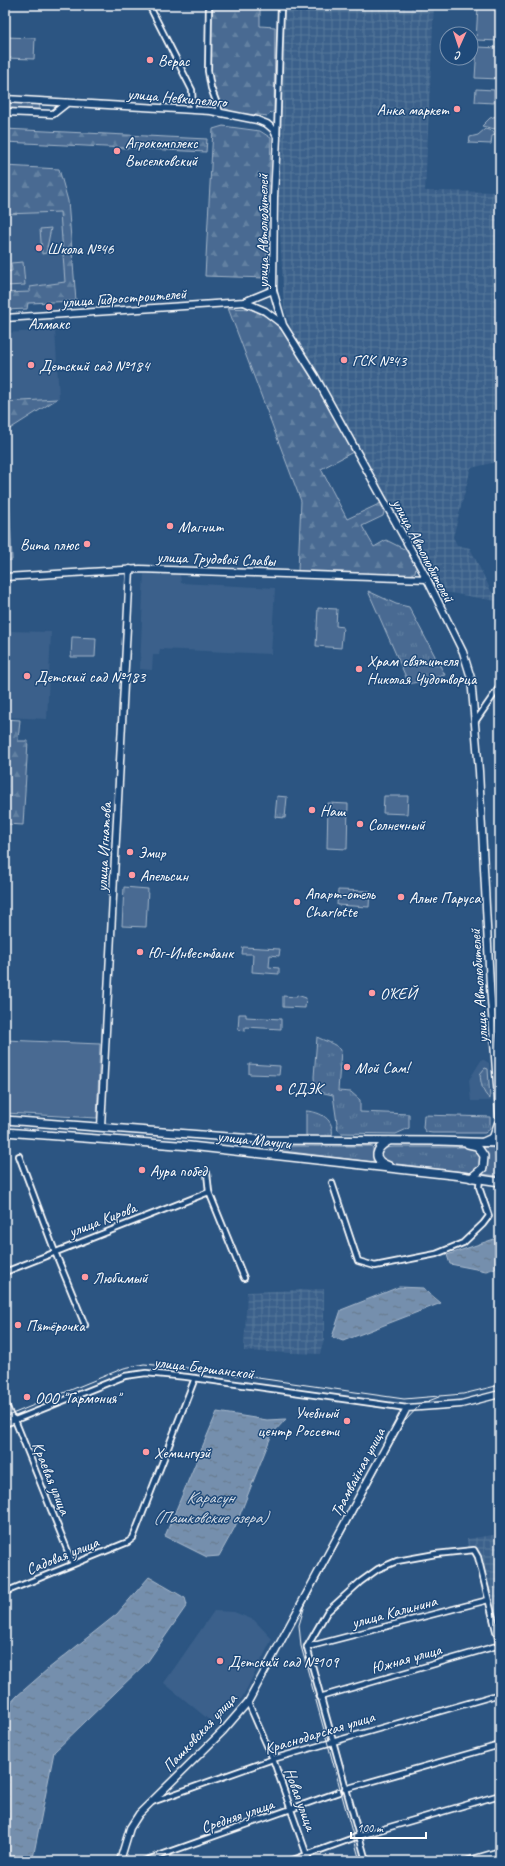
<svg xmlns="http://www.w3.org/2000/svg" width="505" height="1866" font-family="Caveat,sans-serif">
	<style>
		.built { fill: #3b618b }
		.industrial { fill: url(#industrial-grid) }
		.grass { fill: url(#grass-tufts); stroke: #a4b5c8 }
		.forest { fill: url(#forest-firs); stroke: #a4b5c8 }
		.park { fill: #486b92; stroke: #a4b5c8 }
		.water { fill: url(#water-ripples); stroke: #acbcce }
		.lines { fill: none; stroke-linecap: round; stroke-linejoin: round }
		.minor-casing { stroke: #fff; stroke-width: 8 }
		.tertiary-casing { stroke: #fff; stroke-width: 9 }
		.primary-casing { stroke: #fff; stroke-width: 10 }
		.minor { stroke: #1f4a7a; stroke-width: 4.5 }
		.tertiary { stroke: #1f4a7a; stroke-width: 6 }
		.primary { stroke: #1f4a7a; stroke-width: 7 }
		.tram { stroke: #fff; stroke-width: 1 }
		.poi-dot { fill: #ff9aa2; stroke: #1f4a7a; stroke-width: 1.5 }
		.labels { text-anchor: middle; stroke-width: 3; stroke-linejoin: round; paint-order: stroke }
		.poi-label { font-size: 16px; fill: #fff; stroke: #1f4a7a; text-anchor: start }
		.street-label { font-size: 16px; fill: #fff; stroke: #1f4a7a }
		.water-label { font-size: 17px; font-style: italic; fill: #d5dde6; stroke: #1f4a7a }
	</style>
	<defs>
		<pattern id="industrial-grid" width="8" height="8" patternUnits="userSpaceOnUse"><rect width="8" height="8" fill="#3b618b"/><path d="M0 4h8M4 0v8" fill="none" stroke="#58799c"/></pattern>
		<pattern id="grass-tufts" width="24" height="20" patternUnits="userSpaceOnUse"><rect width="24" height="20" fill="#486b92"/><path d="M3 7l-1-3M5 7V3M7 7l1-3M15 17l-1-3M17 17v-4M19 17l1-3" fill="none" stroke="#6381a2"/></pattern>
		<pattern id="forest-firs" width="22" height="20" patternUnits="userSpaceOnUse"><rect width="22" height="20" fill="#486b92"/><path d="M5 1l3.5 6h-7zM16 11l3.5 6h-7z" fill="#6381a2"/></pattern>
		<pattern id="water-ripples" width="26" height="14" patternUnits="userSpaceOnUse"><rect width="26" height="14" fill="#748fad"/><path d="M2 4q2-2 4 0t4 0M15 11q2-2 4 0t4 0" fill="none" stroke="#66788b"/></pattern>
	</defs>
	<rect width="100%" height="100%" fill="#2c5582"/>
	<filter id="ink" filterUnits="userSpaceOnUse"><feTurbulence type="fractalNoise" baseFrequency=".025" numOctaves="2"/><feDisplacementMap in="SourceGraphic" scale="8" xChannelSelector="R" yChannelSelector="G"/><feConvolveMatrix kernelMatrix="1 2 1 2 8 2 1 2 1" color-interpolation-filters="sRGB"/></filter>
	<g filter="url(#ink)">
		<g class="built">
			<polygon points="5,181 59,184 68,201 76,296 71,296 71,301 5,306"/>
			<polygon points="55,330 59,398 22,419 5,420 5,333"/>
			<polygon points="144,572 180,574 181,583 275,588 271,654 160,649 159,655 153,655 152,670 140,669"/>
			<polygon points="5,631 51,632 47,719 5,717"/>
			<polygon points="482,1059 489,1063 491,1101 471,1101 469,1080"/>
			<polygon points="214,1611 234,1612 254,1620 272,1639 242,1698 213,1723 164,1683"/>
		</g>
		<g class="industrial">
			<polygon points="284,5 434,5 425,191 500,192 500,461 471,468 453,537 457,545 470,548 496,601 439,591 292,330 284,308 278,192"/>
			<polygon points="324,1289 324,1339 320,1354 244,1351 247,1292"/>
			<polygon points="500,1534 500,1604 496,1604 489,1598 482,1555 477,1549 468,1547 467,1539"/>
		</g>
		<g class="grass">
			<polygon points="5,101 39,103 40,109 5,108"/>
			<polygon points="368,591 396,604 409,607 445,675 409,684"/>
			<polygon points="277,796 287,797 285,818 275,817"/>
			<path d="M317 1037C324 1041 335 1043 341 1050L338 1091 351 1092 360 1100V1112L409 1114V1128L396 1134 341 1133 338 1130 333 1095 324 1093 315 1089 314 1077Z"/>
			<path d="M485 1068 488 1069 490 1099C482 1093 481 1083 480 1074Z"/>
			<path d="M306 1111C321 1112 335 1119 332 1137H308L306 1135Z"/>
			<polygon points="424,1115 490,1117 490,1129 485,1133 432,1133 426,1132 423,1128"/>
			<polygon points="270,1146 372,1146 373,1149 373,1162 275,1150 270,1149"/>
			<path d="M394 1147H471C480 1150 481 1158 480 1166L473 1173 389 1163 381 1158 382 1150 385 1148Z"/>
			<path d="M480 1147 496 1148 498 1176 481 1174 485 1171C488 1161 489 1153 480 1147Z"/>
		</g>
		<g class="forest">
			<path d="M210 5H260V26L275 27 274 111 267 116C256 114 242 115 231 111 199 101 209 30 210 5Z"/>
			<polygon points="223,126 260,131 271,138 266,278 205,276 213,129"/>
			<polygon points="5,129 207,139 206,152 5,142"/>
			<polygon points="5,166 59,169 68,201 76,301 28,303 27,309 5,310 5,293 30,292 30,287 65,282 60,212 5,214"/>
			<polygon points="51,228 46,253 42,254 40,229"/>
			<polygon points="23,262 25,285 5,286 5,272 12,271 11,263"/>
			<path d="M228 308C235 309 243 308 250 309 272 316 288 336 300 354L353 452 321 469 347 519 381 503 384 512 383 516 362 526 374 547 386 540 406 550 416 567 415 572 406 577 298 571 301 501Z"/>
			<polygon points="57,399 5,432 5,402"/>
			<polygon points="5,485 9,494 12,560 5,561 5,552 8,552"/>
			<polygon points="5,719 20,720 18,741 28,741 23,825 5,824"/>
		</g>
		<g class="park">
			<polygon points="478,6 500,7 500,41 476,40"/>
			<polygon points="5,37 35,38 34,59 5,58"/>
			<polygon points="477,47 500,48 500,79 475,78"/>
			<polygon points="476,89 494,90 494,103 475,102"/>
			<polygon points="500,115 499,123 495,129 482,126 490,118"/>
			<polygon points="485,129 493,131 495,135 492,136 491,144 469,143 470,137 478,135"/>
			<polygon points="318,608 337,609 336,626 343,627 341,648 316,646"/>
			<polygon points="72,637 96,638 95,657 71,657"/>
			<polygon points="384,796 408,796 407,814 383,813"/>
			<polygon points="328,803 348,804 347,849 327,848"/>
			<polygon points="124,887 148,889 146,927 122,926"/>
			<polygon points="338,890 370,891 369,907 337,905"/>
			<polygon points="243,947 280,949 279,956 270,955 269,967 279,968 279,974 252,972 253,954 242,954"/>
			<polygon points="297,995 306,998 305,1008 283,1007 283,996 297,997"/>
			<polygon points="239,1014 246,1014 246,1017 281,1019 281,1029 245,1027 245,1031 238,1030"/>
			<polygon points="5,1040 100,1044 97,1118 5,1113"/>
			<polygon points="249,1064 280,1066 279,1075 249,1074"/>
		</g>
		<g class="water">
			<polygon points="500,1237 500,1267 486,1271 450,1264 447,1255"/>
			<polygon points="399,1287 423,1288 441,1303 343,1341 332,1337 341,1310"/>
			<polygon points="217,1412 267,1420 286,1419 272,1434 235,1527 219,1556 207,1557 165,1536"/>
			<polygon points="149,1577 185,1598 187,1605 148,1661 54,1752 33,1858 5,1859 5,1709 17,1696 48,1669 117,1614"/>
		</g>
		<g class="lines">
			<g class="minor-casing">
				<g id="minor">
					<polyline points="149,5 192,90 193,110"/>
					<polyline points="209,5 208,71 211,88 220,112"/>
					<polyline points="277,135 281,5"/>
					<polyline points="475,722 500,686"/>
					<polyline points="19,1156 55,1252 85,1325"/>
					<polyline points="207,1173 209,1192 244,1278"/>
					<polyline points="332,1183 358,1261 375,1266 436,1254 463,1243 483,1224 489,1216 479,1187 480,1179"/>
					<polyline points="5,1272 209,1192"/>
					<polyline points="5,1402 11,1417 15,1420 73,1564"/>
					<polyline points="5,1424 125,1376 146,1373 187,1377 407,1408"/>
					<polyline points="5,1592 128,1542 133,1538 195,1378"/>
					<polyline points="307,1647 327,1612 360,1582 378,1569 397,1561 436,1554 474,1550 478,1557 500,1647"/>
					<polyline points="307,1647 366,1861"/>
					<polyline points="307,1647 488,1600"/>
					<polyline points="320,1697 500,1645"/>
					<polyline points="248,1702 273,1759 309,1861"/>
					<polyline points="345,1789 500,1745"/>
					<polyline points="152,1802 273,1759 500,1694"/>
					<polyline points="144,1861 339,1792"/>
					<polyline points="290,1861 359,1836 500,1795"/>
					<polyline points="466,1861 500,1851"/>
				</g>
			</g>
			<g class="tertiary-casing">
				<g id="tertiary">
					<polyline points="5,99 211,111 257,120 267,124 273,129 277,137 274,197 273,290 283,325 315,376 427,579 463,652 471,678 479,771 490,985 500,1128"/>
					<polyline points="5,112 53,114 67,103"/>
					<polyline points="244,302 265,311 282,324"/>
					<polyline points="5,318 244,302 273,290"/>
					<polyline points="5,577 140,569 427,579"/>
					<polyline points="101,1127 130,569"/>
					<polyline points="482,1142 493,1137 498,1123"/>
					<polyline points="120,1861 130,1828 139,1814 223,1731 248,1702 407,1408 461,1404 500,1394"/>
				</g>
			</g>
			<g class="primary-casing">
				<g id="primary">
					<polyline points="5,1120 268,1140 440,1141 500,1143"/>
					<polyline points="5,1132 190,1146 461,1176 500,1182"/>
					<polyline points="468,1144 477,1146 484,1156 483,1168 471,1178"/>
					<path d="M389 1166C371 1159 375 1149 389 1141"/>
				</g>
			</g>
			<use href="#minor" class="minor"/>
			<use href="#tertiary" class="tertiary"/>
			<use href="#primary" class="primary"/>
			<g class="tram">
				<polyline points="5,1417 124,1368 144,1364 188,1368 404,1399 463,1394 500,1385"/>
				<polyline points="360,1861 301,1646 299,1625 305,1605 404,1422 421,1404 439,1397"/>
			</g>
		</g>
	</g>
	<g class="poi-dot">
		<circle cx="150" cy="60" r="4"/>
		<circle cx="457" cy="109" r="4"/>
		<circle cx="117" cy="151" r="4"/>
		<circle cx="39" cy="248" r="4"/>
		<circle cx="49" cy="307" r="4"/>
		<circle cx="344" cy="360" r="4"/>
		<circle cx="31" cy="365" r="4"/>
		<circle cx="170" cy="526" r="4"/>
		<circle cx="87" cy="544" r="4"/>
		<circle cx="359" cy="669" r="4"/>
		<circle cx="27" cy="676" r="4"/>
		<circle cx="312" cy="810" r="4"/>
		<circle cx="360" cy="824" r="4"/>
		<circle cx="130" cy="852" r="4"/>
		<circle cx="132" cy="875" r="4"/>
		<circle cx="401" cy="897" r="4"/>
		<circle cx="297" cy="902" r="4"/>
		<circle cx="140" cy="952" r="4"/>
		<circle cx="372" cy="993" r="4"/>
		<circle cx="347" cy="1067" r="4"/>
		<circle cx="279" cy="1088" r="4"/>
		<circle cx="142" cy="1170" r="4"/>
		<circle cx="85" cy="1277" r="4"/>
		<circle cx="18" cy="1325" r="4"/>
		<circle cx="27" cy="1397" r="4"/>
		<circle cx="347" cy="1421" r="4"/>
		<circle cx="146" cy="1452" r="4"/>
		<circle cx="220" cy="1661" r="4"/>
	</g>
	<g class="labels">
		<g class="poi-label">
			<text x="158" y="66">Верас</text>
			<text x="449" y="115" text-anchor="end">Анка маркет</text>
			<text x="125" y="148">Агрокомплекс<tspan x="125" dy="18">Выселковский</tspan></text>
			<text x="47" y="254">Школа №46</text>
			<text x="49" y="329" text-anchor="middle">Алмакс</text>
			<text x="352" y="366">ГСК №43</text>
			<text x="39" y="371">Детский сад №184</text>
			<text x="178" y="532">Магнит</text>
			<text x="79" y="550" text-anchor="end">Вита плюс</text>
			<text x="367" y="666">Храм святителя<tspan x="367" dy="18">Николая Чудотворца</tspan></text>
			<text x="35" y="682">Детский сад №183</text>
			<text x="320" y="816">Наш</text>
			<text x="368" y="830">Солнечный</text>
			<text x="138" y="858">Эмир</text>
			<text x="140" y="881">Апельсин</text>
			<text x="305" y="899">Апарт-отель<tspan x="305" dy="18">Charlotte</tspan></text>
			<text x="409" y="903">Алые Паруса</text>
			<text x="148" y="958">Юг-Инвестбанк</text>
			<text x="380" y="999">О’КЕЙ</text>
			<text x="355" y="1073">Мой Сам!</text>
			<text x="287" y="1094">СДЭК</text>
			<text x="150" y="1176">Аура побед</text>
			<text x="93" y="1283">Любимый</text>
			<text x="26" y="1331">Пятёрочка</text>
			<text x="35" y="1403">ООО "Гармония"</text>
			<text x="339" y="1418" text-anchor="end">Учебный<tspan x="339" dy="18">центр Россети</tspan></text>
			<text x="154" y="1458">Хемингуэй</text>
			<text x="228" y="1667">Детский сад №109</text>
		</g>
		<g class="street-label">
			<text transform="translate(177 97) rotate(5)" y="6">улица Невкипелого</text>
			<text transform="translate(262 231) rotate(-90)" y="6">улица Автолюбителей</text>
			<text transform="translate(124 297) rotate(-4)" y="6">улица Гидростроителей</text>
			<text transform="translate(424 550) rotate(62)" y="6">улица Автолюбителей</text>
			<text transform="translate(216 558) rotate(2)" y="6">улица Трудовой Славы</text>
			<text transform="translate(103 847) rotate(-87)" y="6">улица Игнатова</text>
			<text transform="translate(478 986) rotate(-94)" y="6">улица Автолюбителей</text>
			<text transform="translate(254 1139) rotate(6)" y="6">улица Мачуги</text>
			<text transform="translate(102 1219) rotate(-21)" y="6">улица Кирова</text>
			<text transform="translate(204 1367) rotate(7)" y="6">улица Бершанской</text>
			<text transform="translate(357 1472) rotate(-62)" y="6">Трамвайная улица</text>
			<text transform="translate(52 1478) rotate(68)" y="6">Краевая улица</text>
			<text transform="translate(62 1555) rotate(-22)" y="6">Садовая улица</text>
			<text transform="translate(394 1611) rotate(-15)" y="6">улица Калинина</text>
			<text transform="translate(406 1658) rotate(-16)" y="6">Южная улица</text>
			<text transform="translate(199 1732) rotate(-47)" y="6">Пашковская улица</text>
			<text transform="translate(319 1732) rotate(-17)" y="6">Краснодарская улица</text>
			<text transform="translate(301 1799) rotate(70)" y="6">Новая улица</text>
			<text transform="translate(237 1815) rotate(-19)" y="6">Средняя улица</text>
		</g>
		<g class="water-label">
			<text x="210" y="1503">Карасун<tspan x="210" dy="20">(Пашковские озера)</tspan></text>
		</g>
	</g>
	<rect width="505" height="1866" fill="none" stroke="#1f4a7a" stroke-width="20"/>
	<rect x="10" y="10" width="485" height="1846" fill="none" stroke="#fff" stroke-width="1.5" filter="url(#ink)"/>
	<g transform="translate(459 46) rotate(183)"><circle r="19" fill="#1f4a7a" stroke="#7992af"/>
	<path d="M0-3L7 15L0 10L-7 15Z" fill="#ff9aa2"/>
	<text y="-6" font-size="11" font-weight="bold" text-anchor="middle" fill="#ffffff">С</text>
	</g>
	<path d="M351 1832v6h75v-6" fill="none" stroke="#ffffff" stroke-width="2"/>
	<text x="357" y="1832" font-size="12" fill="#ffffff" stroke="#1f4a7a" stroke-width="3" paint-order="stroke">100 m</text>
</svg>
